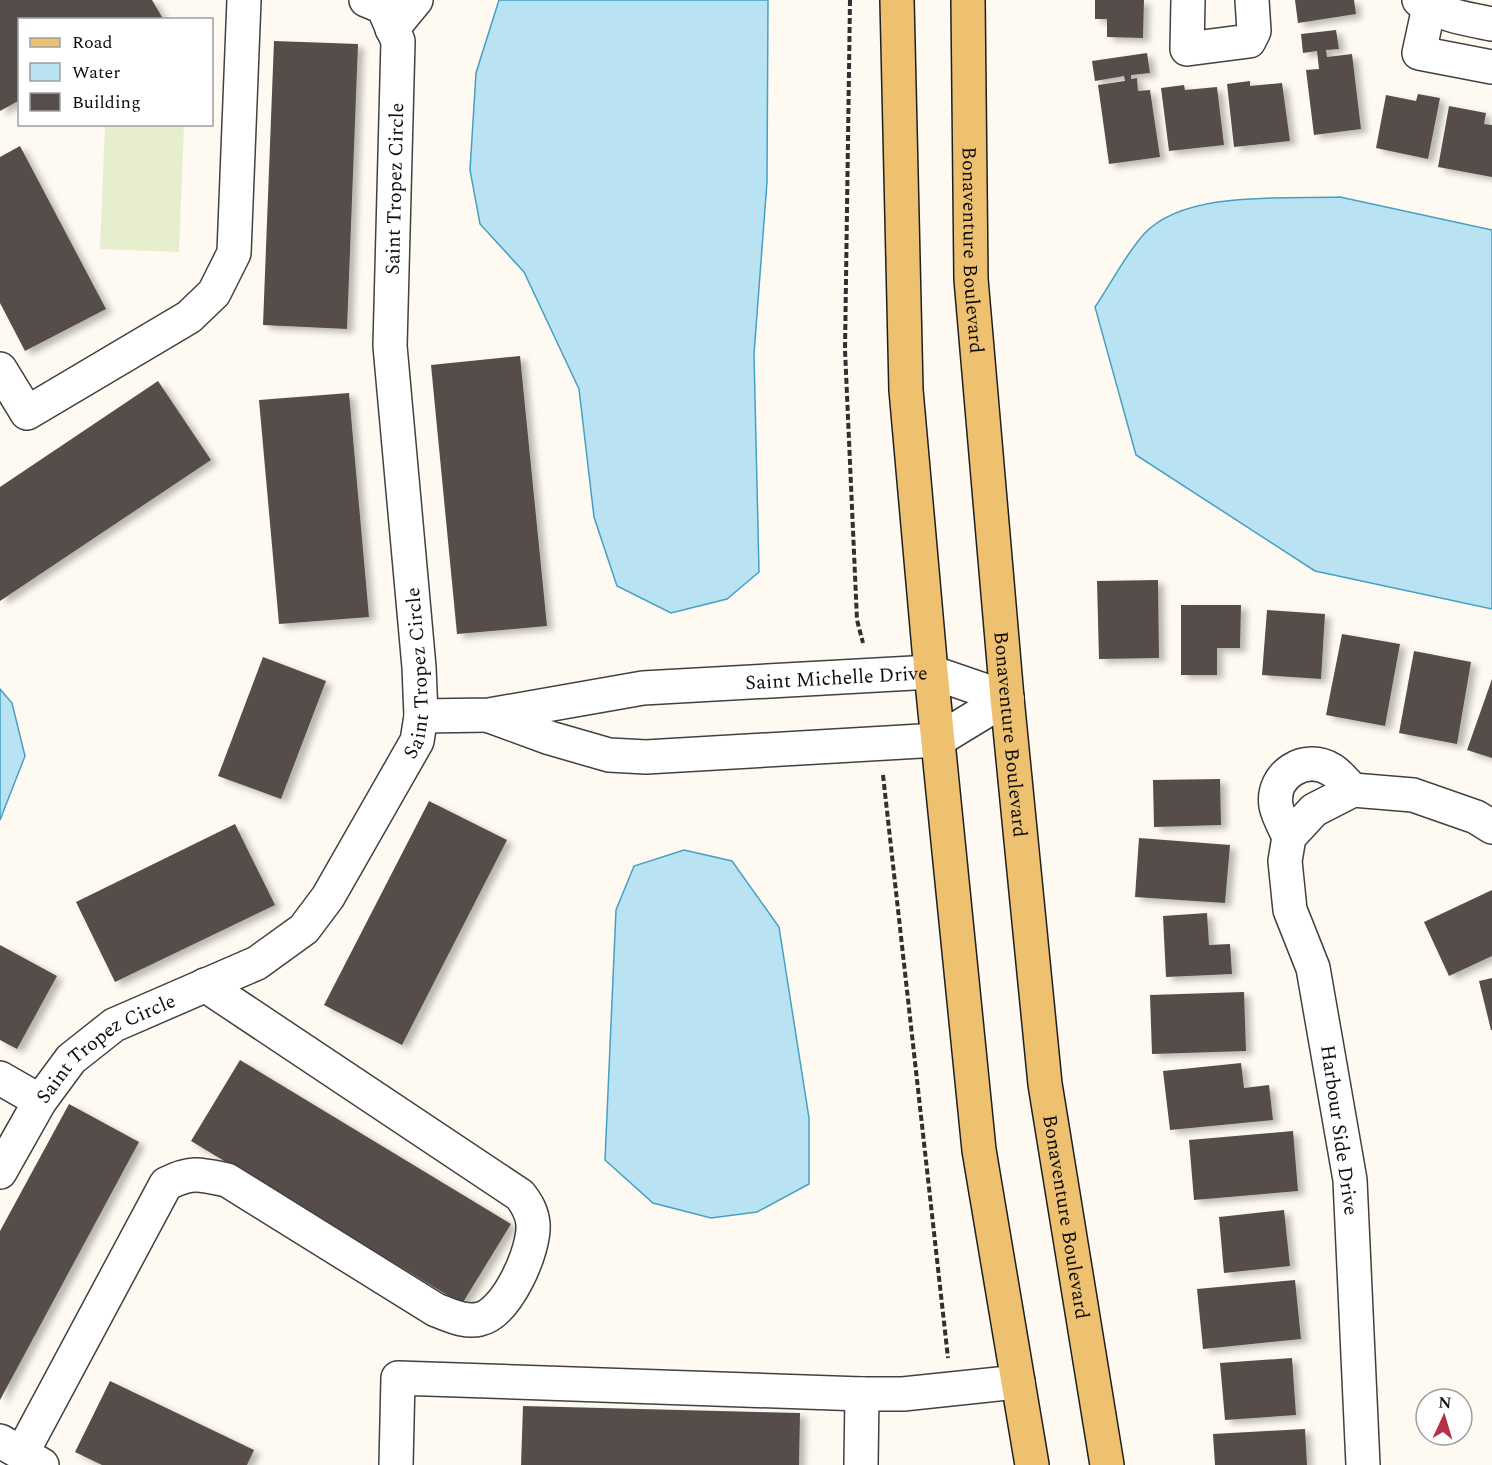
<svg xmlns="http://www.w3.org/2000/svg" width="1492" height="1465" font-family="Spectral,serif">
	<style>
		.pitch { fill: #e7eece }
		.water { fill: #b9e3f2; stroke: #46a0c3; stroke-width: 1.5 }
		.building { fill: #564e4c; filter: url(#shadow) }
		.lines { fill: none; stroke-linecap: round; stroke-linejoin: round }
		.minor-casing { stroke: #414141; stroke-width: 36 }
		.major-casing { stroke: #1f1f1f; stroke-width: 36 }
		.path { stroke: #303030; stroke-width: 4; stroke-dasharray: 6 3; stroke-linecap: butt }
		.minor { stroke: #fff; stroke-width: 33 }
		.major { stroke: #eec171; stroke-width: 33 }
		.labels { text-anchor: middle; stroke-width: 6; stroke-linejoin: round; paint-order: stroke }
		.street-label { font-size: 20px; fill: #0e0e0e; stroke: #fff }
	</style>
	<defs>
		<filter id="shadow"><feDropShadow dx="6" dy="4" stdDeviation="3" flood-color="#0004"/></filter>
	</defs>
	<rect width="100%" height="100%" fill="#fefaf1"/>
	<polygon class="pitch" points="105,125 184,125 179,252 100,249"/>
	<g class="water">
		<polygon points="499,0 768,0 767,182 754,354 759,572 727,599 671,613 617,586 594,517 579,389 524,272 480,224 470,170 476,73"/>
		<path d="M1340 197 1492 230V609L1315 571 1136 455 1095 307C1111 284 1125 255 1144 234 1185 190 1284 199 1340 197Z"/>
		<polygon points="0,689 12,703 25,756 0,820"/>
		<polygon points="684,850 732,861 779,927 809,1118 809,1184 757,1212 711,1218 653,1203 605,1160 616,910 634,866"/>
	</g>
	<g class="building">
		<polygon points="0,0 152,0 162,17 158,20 20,20 20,100 0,111"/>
		<polygon points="1095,0 1144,0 1143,38 1107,37 1107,19 1095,19"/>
		<polygon points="1295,0 1354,0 1356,14 1298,23"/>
		<polygon points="1336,30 1339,49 1326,50 1327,57 1352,54 1361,129 1314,135 1306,70 1319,69 1317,51 1303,53 1301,34"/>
		<polygon points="274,41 358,44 347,329 263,325"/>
		<polygon points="1147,53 1150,73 1131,75 1131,79 1137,78 1138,91 1150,90 1160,157 1109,164 1098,85 1125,81 1124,76 1095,81 1092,61"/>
		<polygon points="1250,81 1250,86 1282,83 1290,141 1234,147 1227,84"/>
		<polygon points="1184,85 1185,90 1217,87 1224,145 1169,151 1161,88"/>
		<polygon points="1418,94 1440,98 1428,159 1376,148 1386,95 1416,101"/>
		<polygon points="1449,106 1486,113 1484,124 1492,125 1492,177 1438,167"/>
		<polygon points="20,146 106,309 25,351 0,303 0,157"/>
		<polygon points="520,356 547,626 457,634 431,365"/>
		<polygon points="158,381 211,460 0,601 0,487"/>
		<polygon points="349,393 369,617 279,624 259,400"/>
		<polygon points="1158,580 1159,658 1099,659 1097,581"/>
		<polygon points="1181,605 1241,605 1240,648 1217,648 1217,675 1181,675"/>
		<polygon points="1267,610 1325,614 1321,679 1262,675"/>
		<polygon points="1342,634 1400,644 1385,726 1326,715"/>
		<polygon points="1414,651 1471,662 1457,744 1399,733"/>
		<polygon points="263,657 326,681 281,799 218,776"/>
		<polygon points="1492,679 1492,758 1467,750"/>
		<polygon points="1220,779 1221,825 1154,827 1153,780"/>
		<polygon points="429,801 507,840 402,1045 324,1005"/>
		<polygon points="235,824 275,905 115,982 76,902"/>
		<polygon points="1139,838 1230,845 1225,903 1135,897"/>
		<polygon points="1492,890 1492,956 1449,976 1424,922"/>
		<polygon points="1207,913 1209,945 1230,944 1232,974 1166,977 1163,916"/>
		<polygon points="0,945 57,976 17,1049 0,1040"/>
		<polygon points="1492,978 1492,1030 1491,1030 1479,981"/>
		<polygon points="1244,992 1246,1051 1152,1054 1150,995"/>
		<polygon points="240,1060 511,1224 462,1304 191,1141"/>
		<polygon points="1241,1063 1244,1088 1269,1085 1273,1120 1170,1130 1163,1071"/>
		<polygon points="69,1104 139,1142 0,1400 0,1231"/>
		<polygon points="1293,1131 1298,1191 1194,1200 1189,1140"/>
		<polygon points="1284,1210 1290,1266 1224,1273 1219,1217"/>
		<polygon points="1295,1280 1301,1339 1203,1349 1197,1289"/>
		<polygon points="1292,1358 1296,1415 1225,1420 1220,1363"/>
		<polygon points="110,1381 254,1450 247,1465 102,1465 75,1452"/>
		<polygon points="523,1406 800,1413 799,1465 521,1465"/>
		<polygon points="1305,1429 1307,1465 1215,1465 1213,1434"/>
	</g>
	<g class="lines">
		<g class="minor-casing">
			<g id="minor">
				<polyline points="1188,0 1187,49 1249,41 1254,31 1252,0"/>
				<path d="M1419 0C1440 15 1467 19 1492 24"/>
				<polyline points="1429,7 1419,53 1492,67"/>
				<polyline points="392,29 416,0"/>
				<polyline points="0,369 27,413 189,317 214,293 234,253 244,0"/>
				<path id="s1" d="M421 716 489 715 643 688 931 672 1007 698"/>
				<polyline points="490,716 550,738 609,755 646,757 938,740 1007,698"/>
				<path d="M1289 837C1285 828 1278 816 1276 806 1271 775 1305 753 1332 770 1340 775 1346 784 1353 790"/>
				<polyline points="0,1078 40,1101"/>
				<path id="s2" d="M0 1172 40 1101 71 1059 114 1025 257 963 304 929 328 897 417 741 421 716 419 667 390 346 398 41 383 7 366 0"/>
				<polyline points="0,1441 42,1465"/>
				<path d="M22 1453 166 1184C191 1171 200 1174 227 1180L436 1310C450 1315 465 1323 480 1319 507 1313 535 1250 533 1224 532 1212 527 1204 520 1195L205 985"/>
				<polyline points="396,1465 398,1378 862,1394 903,1394 1018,1382"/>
				<polyline points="861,1465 862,1394"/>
				<polyline points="1363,1465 1350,1180 1313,968 1290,910 1285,861 1289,837 1314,810 1353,790 1413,795 1476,817 1492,827"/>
			</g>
		</g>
		<g class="major-casing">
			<g id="major">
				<polyline points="897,0 906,390 931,672 979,1150 1032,1465"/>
				<path id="s3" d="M968 0 971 279 1007 698 1045 1084 1107 1465"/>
			</g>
		</g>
		<g class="path">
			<polyline points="850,0 845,350 857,620 863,643"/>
			<polyline points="883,775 948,1358"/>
		</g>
		<use href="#minor" class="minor"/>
		<use href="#major" class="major"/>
	</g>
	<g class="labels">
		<g class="street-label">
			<text dy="7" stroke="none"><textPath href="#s2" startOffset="1176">Saint Tropez Circle</textPath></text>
			<text dy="7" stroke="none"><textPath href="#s3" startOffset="250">Bonaventure Boulevard</textPath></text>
			<text dy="7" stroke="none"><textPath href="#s2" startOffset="690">Saint Tropez Circle</textPath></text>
			<text dy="7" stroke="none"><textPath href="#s1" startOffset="418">Saint Michelle Drive</textPath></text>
			<text dy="7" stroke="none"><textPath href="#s3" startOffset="736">Bonaventure Boulevard</textPath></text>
			<text dy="7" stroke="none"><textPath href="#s2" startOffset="168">Saint Tropez Circle</textPath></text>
			<text transform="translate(1340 1130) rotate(82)" y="7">Harbour Side Drive</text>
			<text dy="7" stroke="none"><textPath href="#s3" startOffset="1222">Bonaventure Boulevard</textPath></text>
		</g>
	</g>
	<rect x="18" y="18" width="195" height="108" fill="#ffffff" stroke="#9f9f9f" stroke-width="1.5"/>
	<rect x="30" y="38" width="30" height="9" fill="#eec171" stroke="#9f9f9f" stroke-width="1.5"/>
	<text x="72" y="48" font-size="18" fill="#0e0e0e">Road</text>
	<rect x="30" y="63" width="30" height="18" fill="#b9e3f2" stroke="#9f9f9f" stroke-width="1.5"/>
	<text x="72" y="78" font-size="18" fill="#0e0e0e">Water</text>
	<rect x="30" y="93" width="30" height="18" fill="#564e4c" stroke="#9f9f9f" stroke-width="1.5"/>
	<text x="72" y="108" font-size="18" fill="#0e0e0e">Building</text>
	<g transform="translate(1444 1417) rotate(4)"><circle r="28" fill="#ffffff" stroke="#9f9f9f" stroke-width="1.5"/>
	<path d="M0-4.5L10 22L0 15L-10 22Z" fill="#b43146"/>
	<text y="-9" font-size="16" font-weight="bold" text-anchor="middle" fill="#0e0e0e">N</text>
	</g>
</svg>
